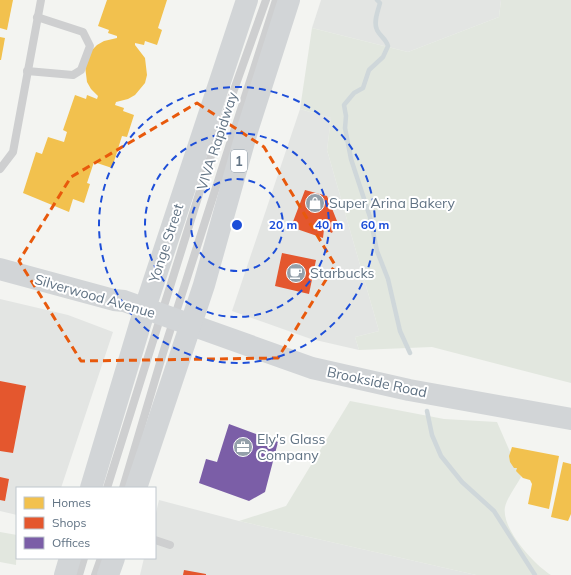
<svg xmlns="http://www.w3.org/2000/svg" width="571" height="575" font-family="Mulish,sans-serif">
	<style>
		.built { fill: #e3e5e3 }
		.green { fill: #e2e7df }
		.homes { fill: #f2c14e }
		.shops { fill: #e4572e }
		.offices { fill: #7b5ea7 }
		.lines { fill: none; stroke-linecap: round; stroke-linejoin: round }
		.stream { stroke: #cfd7da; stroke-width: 4.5 }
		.lane { stroke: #cecfd0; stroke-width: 8 }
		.secondary { stroke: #d2d5d7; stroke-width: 22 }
		.primary { stroke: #d2d5d7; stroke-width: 22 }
		.marked { fill: none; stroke: #e8590c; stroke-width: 3; stroke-dasharray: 8 5; stroke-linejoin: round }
		.ring { fill: none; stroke: #1d4ed8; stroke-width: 2; stroke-dasharray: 7 5 }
		.labels { text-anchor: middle; stroke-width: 4; stroke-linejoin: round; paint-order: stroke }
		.shield { fill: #fff; stroke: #909da9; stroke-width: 1 }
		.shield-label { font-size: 13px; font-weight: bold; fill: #617384 }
		.street-label { font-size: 14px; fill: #617384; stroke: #fff }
		.poi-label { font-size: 14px; fill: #617384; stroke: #fff; text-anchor: start }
		.centre { fill: #1d4ed8; stroke: #fff; stroke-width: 2 }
		.ring-label { font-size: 12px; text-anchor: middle; font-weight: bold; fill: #1d4ed8; stroke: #fff; stroke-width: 4; stroke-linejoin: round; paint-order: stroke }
	</style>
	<rect width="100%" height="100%" fill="#f3f4f1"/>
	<g class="built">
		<polygon points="321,0 501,0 499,17 408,52 312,28"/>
		<polygon points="300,109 331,118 327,150 379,331 355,337 359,350 311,339 232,311"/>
		<polygon points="0,299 68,315 113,332 61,488 17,488 17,515 0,511"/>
		<polygon points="159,500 239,521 476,575 140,575 144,558 155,558 155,517"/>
	</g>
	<g class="green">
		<polygon points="501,0 571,0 571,383 432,347 359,350 355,337 379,331 327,150 331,118 300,109 312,28 408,52 499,17"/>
		<path d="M350 401 444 419 497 422 521 477C516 486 507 498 505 507 501 529 535 565 551 575H476L239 521 286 506Z"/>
		<polygon points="0,532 17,535 16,565 0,562"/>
	</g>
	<g class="homes">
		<polygon points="0,0 13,0 7,30 0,28"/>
		<polygon points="107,0 167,0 158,28 162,30 157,45 145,41 144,45 135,43 135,45 145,58 147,75 145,83 135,95 128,99 116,102 115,105 124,108 123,111 134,115 127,137 122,136 112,168 94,162 87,183 90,184 84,203 73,199 69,212 23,193 36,152 42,154 48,137 64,142 67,132 63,130 75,95 86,99 87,95 97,99 98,96 91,89 87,82 85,66 91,51 97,45 104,41 117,38 117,36 108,33 109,30 98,26"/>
		<polygon points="0,37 5,38 1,60 0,60"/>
		<polygon points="512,447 559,456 549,509 528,504 532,484 530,480 523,478 516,471 517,468 514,468 510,462 509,456"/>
		<polygon points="563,462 571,464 571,514 568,521 551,517"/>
	</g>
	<g class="shops">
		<polygon points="305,190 327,196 337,221 332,233 324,229 323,238 291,227"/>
		<polygon points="282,253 316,260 309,294 275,286"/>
		<polygon points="0,381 26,386 13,453 0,451"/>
		<polygon points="0,477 9,479 5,501 0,500"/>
		<polygon points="184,570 206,574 206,575 183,575"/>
	</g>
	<polygon class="offices" points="229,424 278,442 265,492 249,501 199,483 206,459 217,462"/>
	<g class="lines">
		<g class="stream">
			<path d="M377 0 380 3C378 11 373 22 377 30 380 36 386 39 388 46L383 57 369 70 363 88 354 93 344 105 346 116 345 128 351 159 370 217 377 251 388 279 400 331 410 353"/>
			<polyline points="427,411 432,435 441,456 462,482 494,511 535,575"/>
		</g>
		<g class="lane">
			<polyline points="27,71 73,75 81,70 90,46 83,32 37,17"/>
			<polyline points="0,169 13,152 41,0"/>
			<polyline points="107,488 215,143 266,0"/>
			<polyline points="123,488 163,353 276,0"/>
			<polyline points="155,540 170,545"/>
			<polyline points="79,575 84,558"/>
			<polyline points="95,575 101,558"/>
		</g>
		<polyline class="secondary" points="0,269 114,300 124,301 312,368 409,390 571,419"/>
		<g class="primary">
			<polyline points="91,488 145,308 247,0"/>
			<polyline points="136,488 204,285 247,131 289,0"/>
			<polyline points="65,575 70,558"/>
			<polyline points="108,575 114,558"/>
		</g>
	</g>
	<path class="marked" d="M197 103 264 147 335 265 278 358 81 361 19 261 71 177Z"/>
	<g class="ring">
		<circle cx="237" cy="225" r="46"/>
		<circle cx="237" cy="225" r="92"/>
		<circle cx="237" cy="225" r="138"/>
	</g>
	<defs>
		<g id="shop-disc" transform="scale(1)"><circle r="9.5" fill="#94a0aa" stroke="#fff"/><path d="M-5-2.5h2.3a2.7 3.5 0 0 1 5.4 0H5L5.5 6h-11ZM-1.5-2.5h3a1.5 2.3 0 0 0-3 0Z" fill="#fff"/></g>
		<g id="cafe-disc" transform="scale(1)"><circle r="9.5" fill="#94a0aa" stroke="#fff"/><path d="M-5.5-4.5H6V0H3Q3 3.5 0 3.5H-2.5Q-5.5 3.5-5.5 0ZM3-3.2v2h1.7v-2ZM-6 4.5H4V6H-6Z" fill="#fff"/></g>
		<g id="office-disc" transform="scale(1)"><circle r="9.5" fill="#94a0aa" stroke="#fff"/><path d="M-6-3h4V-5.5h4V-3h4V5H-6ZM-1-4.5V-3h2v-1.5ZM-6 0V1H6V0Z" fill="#fff"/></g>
	</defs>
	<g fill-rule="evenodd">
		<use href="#shop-disc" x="315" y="203"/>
		<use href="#cafe-disc" x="296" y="273"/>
		<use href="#office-disc" x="243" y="447"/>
	</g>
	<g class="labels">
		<rect class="shield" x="231" y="150" width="16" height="22" rx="3"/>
		<g class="shield-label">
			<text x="239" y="166">1</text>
		</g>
		<g class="street-label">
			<text transform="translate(217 141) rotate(-72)" y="5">VIVA Rapidway</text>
			<text transform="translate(166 243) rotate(-72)" y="5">Yonge Street</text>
			<text transform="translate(95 296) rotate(16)" y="5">Silverwood Avenue</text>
			<text transform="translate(377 382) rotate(12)" y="5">Brookside Road</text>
		</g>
		<g class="poi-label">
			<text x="329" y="208">Super Arina Bakery</text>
			<text x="310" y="278">Starbucks</text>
			<text x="257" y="444">Ely's Glass<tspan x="257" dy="16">Company</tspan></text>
		</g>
	</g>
	<circle cx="237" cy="225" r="6" class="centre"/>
	<g class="ring-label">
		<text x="283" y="229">20 m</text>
		<text x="329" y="229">40 m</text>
		<text x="375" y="229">60 m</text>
	</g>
	<rect x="16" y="487" width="140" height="72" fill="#ffffff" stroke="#c0c7ce"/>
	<rect x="24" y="497" width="20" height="12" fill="#f2c14e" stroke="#c0c7ce"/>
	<text x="52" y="507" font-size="12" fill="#617384">Homes</text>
	<rect x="24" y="517" width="20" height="12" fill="#e4572e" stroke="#c0c7ce"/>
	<text x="52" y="527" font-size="12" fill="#617384">Shops</text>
	<rect x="24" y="537" width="20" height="12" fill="#7b5ea7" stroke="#c0c7ce"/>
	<text x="52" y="547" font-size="12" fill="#617384">Offices</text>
</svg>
